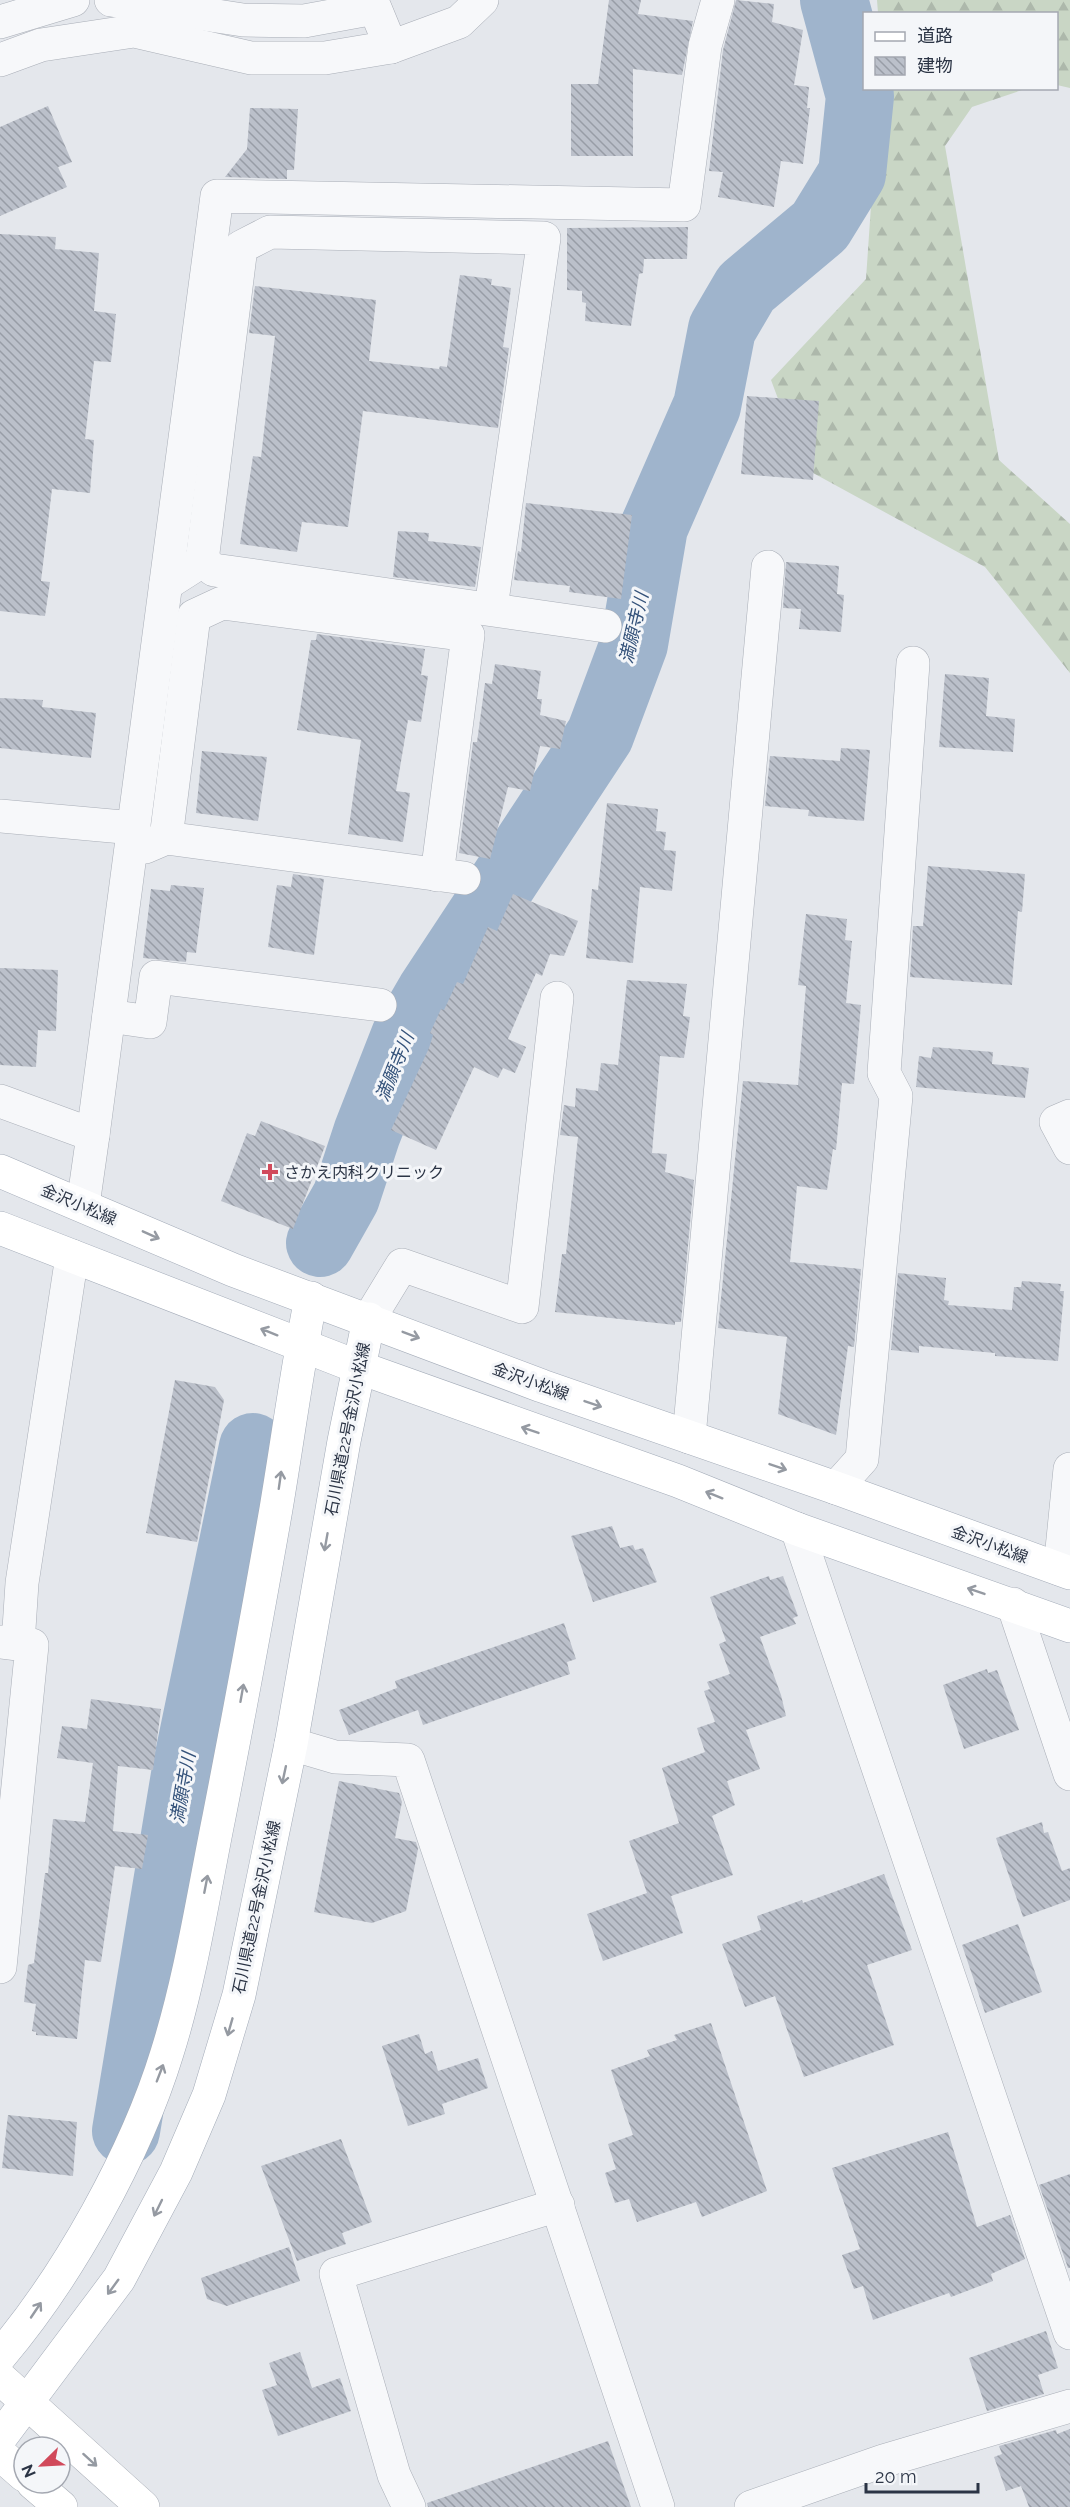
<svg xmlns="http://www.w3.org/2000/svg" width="1070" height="2507" font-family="Raleway,'Noto Sans JP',sans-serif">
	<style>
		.forest { fill: url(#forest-firs) }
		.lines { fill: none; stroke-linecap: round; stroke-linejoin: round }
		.river { stroke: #9fb4cc; stroke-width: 68 }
		.building { fill: url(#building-back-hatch) }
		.street-casing { stroke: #a9aeb7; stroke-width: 34 }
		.secondary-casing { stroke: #a9aeb7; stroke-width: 34 }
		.primary-casing { stroke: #a3abb8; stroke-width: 34 }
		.street { stroke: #f7f8fa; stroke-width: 33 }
		.secondary { stroke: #fff; stroke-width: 33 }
		.primary { stroke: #fff; stroke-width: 33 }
		.oneway { stroke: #959aa2 }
		.poi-dot { fill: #d1495b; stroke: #f4f6f9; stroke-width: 2 }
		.labels { text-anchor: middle; stroke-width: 6; stroke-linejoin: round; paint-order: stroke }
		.poi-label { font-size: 16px; fill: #2b3445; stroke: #f4f6f9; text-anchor: start }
		.street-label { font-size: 16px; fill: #2b3445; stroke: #f4f6f9 }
		.water-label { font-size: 18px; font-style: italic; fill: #34527a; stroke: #f4f6f9 }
	</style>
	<defs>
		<pattern id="forest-firs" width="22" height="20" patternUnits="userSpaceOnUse" patternTransform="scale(1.5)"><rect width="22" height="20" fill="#c9d6c5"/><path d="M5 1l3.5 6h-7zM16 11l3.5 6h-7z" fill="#adb8ab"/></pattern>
		<pattern id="building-back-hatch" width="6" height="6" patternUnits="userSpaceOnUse" patternTransform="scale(1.5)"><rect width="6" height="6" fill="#bbc0ca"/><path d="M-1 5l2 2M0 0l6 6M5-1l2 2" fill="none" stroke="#989da6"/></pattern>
	</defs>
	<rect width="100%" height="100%" fill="#e4e7ec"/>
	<g class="forest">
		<polygon points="877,0 1070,0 1070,88 1057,85 1056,14 878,13"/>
		<polygon points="879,89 1025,89 972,107 945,146 999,460 1070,524 1070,673 985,567 804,468 771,380 866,279"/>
	</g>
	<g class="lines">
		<g class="river">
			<polyline points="320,1243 346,1197 367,1133 405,1036 430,993 600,735 634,644 654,527 707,406 722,329 746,288 820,226 852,174 860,96 834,0"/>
			<polyline points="126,2131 185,1775 253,1447"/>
		</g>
	</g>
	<g class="building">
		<polygon points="609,0 641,0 638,14 693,21 682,75 633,69 633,156 571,156 571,84 598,84"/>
		<polygon points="736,0 774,4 772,22 803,30 794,85 809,87 807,108 810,108 803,164 781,161 774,207 718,197 723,172 709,171 723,50"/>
		<polygon points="48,106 72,162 58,167 67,187 0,216 0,127"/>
		<polygon points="250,108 298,109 294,170 287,170 287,179 225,177 247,149"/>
		<polygon points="688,227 687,259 644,259 643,273 639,274 631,326 585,321 586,303 582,302 582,291 567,290 567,228"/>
		<polygon points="0,234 56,237 55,249 99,253 94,311 116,314 111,362 94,361 85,439 94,440 90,493 52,489 41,581 50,582 45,616 0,611"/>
		<polygon points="460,275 492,279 491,285 511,288 503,347 509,348 498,428 363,411 348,527 302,522 297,552 240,544 253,456 261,457 275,336 249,333 255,286 376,300 369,361 439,369 440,366 447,367"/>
		<polygon points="747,396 819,401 813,480 741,474"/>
		<polygon points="526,503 632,515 621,599 569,592 570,586 514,580 518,551 521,552"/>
		<polygon points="398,531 429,533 428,541 481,547 475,587 393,577"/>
		<polygon points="786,562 839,566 837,594 844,595 841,632 799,629 801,609 783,608"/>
		<polygon points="317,634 425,649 421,675 428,676 421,722 408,720 396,791 410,793 403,842 348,834 361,740 297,730 311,640 316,640"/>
		<polygon points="495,664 541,671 537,699 542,699 540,715 566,721 560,749 540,746 530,791 508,787 490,859 459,853 473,742 477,742 485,683 492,684"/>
		<polygon points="945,674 989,678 986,716 1015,719 1013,752 939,747"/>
		<polygon points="0,698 43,700 42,707 96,713 91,758 0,748"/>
		<polygon points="841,748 870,750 864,821 808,816 809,810 765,806 770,756 840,761"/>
		<polygon points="202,751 267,757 258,821 196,813"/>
		<polygon points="607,803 658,809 656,831 666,832 664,850 676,851 672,891 640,887 633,963 586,958 592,889 598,890"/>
		<polygon points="928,866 1025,874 1022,912 1018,911 1012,985 910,977 913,926 923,926"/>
		<polygon points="293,874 324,879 314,955 268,947 277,885 291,887"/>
		<polygon points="171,885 204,888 196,953 187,952 186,962 143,958 151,889 170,891"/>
		<polygon points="513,894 578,921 564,956 550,954 542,976 536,973 508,1039 526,1047 515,1073 503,1068 498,1078 474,1067 436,1150 391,1130 429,1048 433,1035 430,1033 441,1009 444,1010 457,982 463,984 488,927 497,931"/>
		<polygon points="806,914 847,919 845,940 852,941 846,1003 861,1005 854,1084 842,1083 836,1150 833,1149 827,1190 797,1186 790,1262 861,1269 854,1347 848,1346 836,1435 778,1414 787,1337 718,1328 743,1081 798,1085 806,986 798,985"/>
		<polygon points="0,968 58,970 56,1031 38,1030 36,1067 0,1065"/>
		<polygon points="627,980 687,984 683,1016 690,1017 684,1058 660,1056 652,1153 667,1154 665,1172 694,1180 681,1322 675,1322 675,1325 555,1312 562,1254 566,1254 578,1137 560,1135 564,1105 575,1107 576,1088 598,1091 601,1063 618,1065"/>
		<polygon points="933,1047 993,1052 992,1064 1029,1068 1025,1098 916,1087 919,1056 931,1058"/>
		<polygon points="261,1121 325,1146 293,1229 221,1201 247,1133 255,1136"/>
		<polygon points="898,1273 946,1278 944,1300 949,1301 948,1305 1012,1310 1014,1287 1021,1287 1022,1281 1061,1284 1060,1291 1064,1291 1058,1361 995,1356 995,1353 919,1346 919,1353 891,1350"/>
		<polygon points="175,1380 215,1387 224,1400 197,1542 146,1533"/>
		<polygon points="612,1526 620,1548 633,1545 635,1550 643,1548 657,1582 593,1602 571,1536"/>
		<polygon points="769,1576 770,1580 783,1576 798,1616 793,1618 796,1624 760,1637 781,1695 786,1716 746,1730 760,1769 727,1781 735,1805 712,1816 733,1875 671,1896 683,1933 603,1961 587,1914 647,1893 629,1841 679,1823 662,1768 705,1752 697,1728 715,1722 704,1691 710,1689 707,1682 730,1674 719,1644 726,1641 710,1597"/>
		<polygon points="564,1623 576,1659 567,1662 570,1674 423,1725 418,1710 349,1735 339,1710 397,1688 395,1681"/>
		<polygon points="987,1669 988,1673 997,1670 1019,1730 964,1749 943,1685"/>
		<polygon points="91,1699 161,1709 153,1770 118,1766 113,1831 148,1835 142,1869 115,1866 101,1962 85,1960 77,2039 36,2035 36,2032 32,2031 36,2004 24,2002 28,1965 34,1963 45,1873 48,1873 53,1819 85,1822 93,1763 57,1758 62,1726 87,1729"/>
		<polygon points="339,1781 399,1793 402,1802 395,1838 416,1842 418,1849 406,1911 372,1923 314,1912"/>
		<polygon points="1042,1822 1044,1833 1048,1832 1062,1871 1070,1868 1070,1900 1023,1917 996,1838"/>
		<polygon points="884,1874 912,1950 867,1965 894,2045 804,2077 775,1996 745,2007 722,1944 761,1930 757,1916 802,1900 803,1903"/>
		<polygon points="1018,1924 1042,1992 985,2013 962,1945"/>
		<polygon points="711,2023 767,2191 702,2217 696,2202 637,2222 629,2199 615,2203 605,2173 616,2169 608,2144 633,2135 611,2070 650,2056 647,2050 677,2040 674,2035"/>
		<polygon points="419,2034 425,2054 432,2051 438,2071 478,2058 488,2088 442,2104 445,2114 408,2126 382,2046"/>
		<polygon points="8,2115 77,2122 73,2176 2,2168"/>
		<polygon points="948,2132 977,2227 1010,2215 1025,2259 991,2274 993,2281 951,2297 949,2293 873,2320 863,2286 854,2289 842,2255 860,2249 832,2168"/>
		<polygon points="341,2139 372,2222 342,2233 346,2244 297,2261 261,2166"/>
		<polygon points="1070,2174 1070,2268 1068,2268 1039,2185"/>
		<polygon points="289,2247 300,2281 227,2306 207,2299 201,2278"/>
		<polygon points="1046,2331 1058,2368 1038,2375 1044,2394 987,2411 969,2358"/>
		<polygon points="300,2352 312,2388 340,2378 351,2411 278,2436 262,2390 277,2385 269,2363"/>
		<polygon points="1070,2429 1070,2507 1029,2507 1021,2486 1006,2491 994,2457 1002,2454 999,2446 1056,2430 1057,2434"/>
		<polygon points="608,2441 631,2507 428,2507 427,2503"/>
	</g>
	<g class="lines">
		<g class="street-casing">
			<g id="street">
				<polyline points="111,0 243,20 304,21 375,8 391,47"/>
				<polyline points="0,22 73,0"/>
				<polyline points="0,60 41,45 134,31 251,58 325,58 391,47 459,22 482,0"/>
				<polyline points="202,561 214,570 605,626"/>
				<polyline points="166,584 202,561 241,247 270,232 544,238 491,608"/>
				<polyline points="0,816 134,828"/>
				<polyline points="166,838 194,616 222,603 468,635 437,875"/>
				<polyline points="145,847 166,838 464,878"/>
				<polyline points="109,1016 150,1022 156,977 380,1005"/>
				<polyline points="0,1101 93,1135 217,196 684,205 705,46 718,0"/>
				<polyline points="1070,1116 1056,1122 1070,1148"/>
				<polyline points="83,1205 93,1135"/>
				<polyline points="369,1319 402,1265 522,1307 557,998"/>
				<polyline points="689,1437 768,567"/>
				<polyline points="836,1488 862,1459 896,1096 884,1073 913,663"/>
				<polyline points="797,1529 1070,2333"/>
				<polyline points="1060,1569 1070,1469"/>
				<polyline points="1013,1604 1070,1774"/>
				<polyline points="0,1642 18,1644 22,1583 72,1256"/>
				<polyline points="291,1744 335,1757 408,1760 658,2507"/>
				<polyline points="0,1967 32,1645 18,1644"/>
				<polyline points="409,2507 394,2475 336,2274 558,2205"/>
				<polyline points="751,2507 883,2461 1070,2406"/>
			</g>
		</g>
		<g class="secondary-casing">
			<g id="secondary">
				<polyline points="0,2378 143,2507"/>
				<polyline points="0,2454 24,2475"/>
				<polyline points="33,2483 61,2507"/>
			</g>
		</g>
		<g class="primary-casing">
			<g id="primary">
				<polyline points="0,1171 233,1270 542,1386 836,1488 1070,1573"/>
				<polyline points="0,1228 358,1367 678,1481 797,1529 1070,1626"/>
				<path d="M0 2356C68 2276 136 2154 167 2053 191 1977 203 1896 219 1817 239 1715 258 1612 276 1509 288 1438 297 1368 311 1298"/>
				<polyline points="0,2438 119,2279 176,2172 209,2095 239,1995 291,1744 344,1441 369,1319"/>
			</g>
		</g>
		<use href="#street" class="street"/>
		<use href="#secondary" class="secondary"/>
		<use href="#primary" class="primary"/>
	</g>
	<defs><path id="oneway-shaft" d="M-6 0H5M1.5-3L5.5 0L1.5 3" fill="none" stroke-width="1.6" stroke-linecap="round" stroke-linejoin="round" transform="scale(1.5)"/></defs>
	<g class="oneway">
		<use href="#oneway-shaft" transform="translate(151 1235) rotate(24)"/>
		<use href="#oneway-shaft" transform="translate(269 1332) rotate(-158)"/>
		<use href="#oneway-shaft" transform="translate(411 1335) rotate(21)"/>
		<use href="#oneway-shaft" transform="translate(593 1404) rotate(19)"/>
		<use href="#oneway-shaft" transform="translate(530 1430) rotate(-161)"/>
		<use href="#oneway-shaft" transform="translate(778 1467) rotate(19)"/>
		<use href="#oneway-shaft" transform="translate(280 1480) rotate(-82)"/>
		<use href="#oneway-shaft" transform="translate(714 1495) rotate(-158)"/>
		<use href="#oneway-shaft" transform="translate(326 1542) rotate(100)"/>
		<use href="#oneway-shaft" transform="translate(976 1591) rotate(-161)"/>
		<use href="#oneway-shaft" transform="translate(242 1693) rotate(-80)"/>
		<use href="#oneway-shaft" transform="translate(284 1775) rotate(102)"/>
		<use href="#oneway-shaft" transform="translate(206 1884) rotate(-79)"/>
		<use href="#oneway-shaft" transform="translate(230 2027) rotate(106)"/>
		<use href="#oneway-shaft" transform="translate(160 2073) rotate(-69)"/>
		<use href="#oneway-shaft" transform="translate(158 2208) rotate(116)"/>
		<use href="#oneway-shaft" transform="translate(113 2287) rotate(126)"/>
		<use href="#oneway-shaft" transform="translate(36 2310) rotate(-56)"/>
		<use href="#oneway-shaft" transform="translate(90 2460) rotate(42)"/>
	</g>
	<path class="poi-dot" d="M267 1163h6v6h6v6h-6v6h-6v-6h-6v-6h6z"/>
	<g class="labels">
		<g class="poi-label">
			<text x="284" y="1178">さかえ内科クリニック</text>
		</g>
		<g class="street-label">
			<text transform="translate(79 1204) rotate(23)" y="6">金沢小松線</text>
			<text transform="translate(531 1381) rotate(20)" y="6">金沢小松線</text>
			<text transform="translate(347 1429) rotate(-79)" y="6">石川県道22号金沢小松線</text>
			<text transform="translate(990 1544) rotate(20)" y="6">金沢小松線</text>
			<text transform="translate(256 1907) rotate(-78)" y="6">石川県道22号金沢小松線</text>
		</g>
		<g class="water-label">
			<text transform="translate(634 628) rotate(-77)" y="6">満願寺川</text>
			<text transform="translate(395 1067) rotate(-68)" y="6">満願寺川</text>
			<text transform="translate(183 1788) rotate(-80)" y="6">満願寺川</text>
		</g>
	</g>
	<rect x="863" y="12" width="195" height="78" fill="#f4f6f9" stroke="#a4a8b1" stroke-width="1.5"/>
	<rect x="875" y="32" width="30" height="9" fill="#ffffff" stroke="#a4a8b1" stroke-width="1.5"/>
	<text x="917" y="42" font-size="18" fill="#2b3445">道路</text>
	<rect x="875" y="57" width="30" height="18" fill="url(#building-back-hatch)" stroke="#a4a8b1" stroke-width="1.5"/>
	<text x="917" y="72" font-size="18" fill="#2b3445">建物</text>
	<g transform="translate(42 2465) rotate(246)"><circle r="28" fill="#f4f6f9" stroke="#a4a8b1" stroke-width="1.5"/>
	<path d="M0-4.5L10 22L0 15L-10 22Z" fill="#d1495b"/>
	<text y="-9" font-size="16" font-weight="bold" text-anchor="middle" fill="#2b3445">N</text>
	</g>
	<path d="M866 2483v9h112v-9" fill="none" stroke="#2b3445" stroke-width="3"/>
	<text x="875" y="2483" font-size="18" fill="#2b3445" stroke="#f4f6f9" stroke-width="4.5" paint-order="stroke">20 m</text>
</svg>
